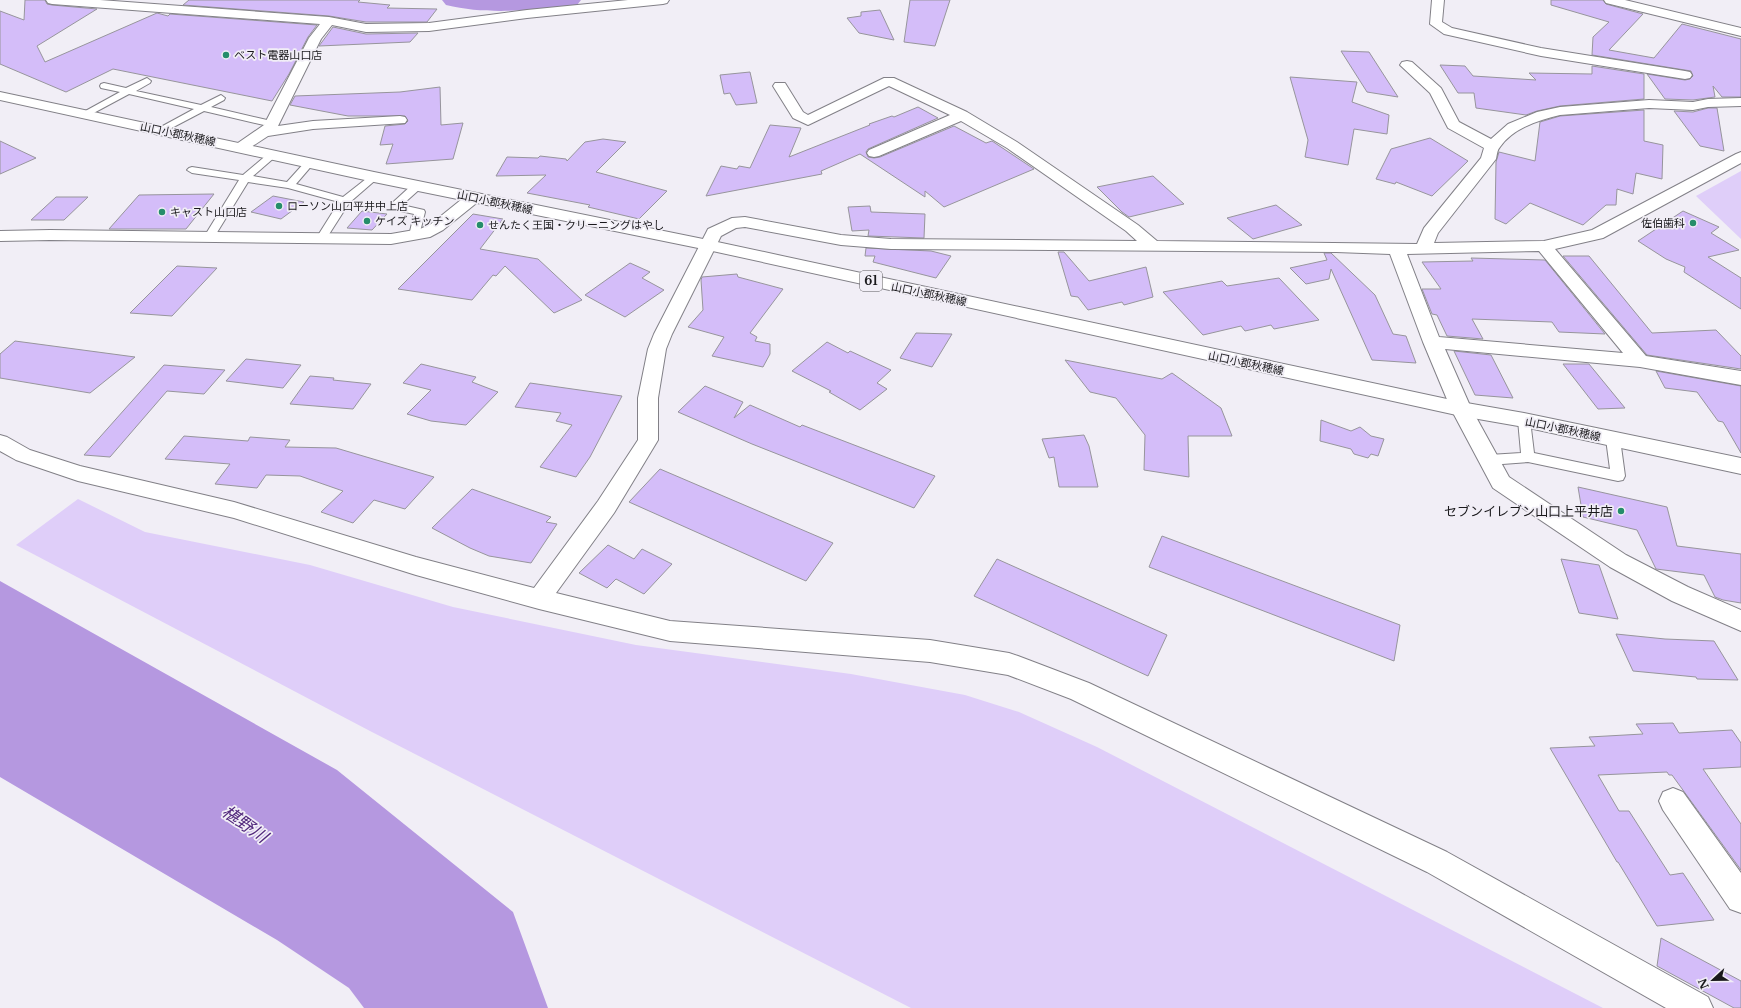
<svg xmlns="http://www.w3.org/2000/svg" width="1741" height="1008" font-family="'Libre Baskerville','Noto Sans JP',serif">
	<style>
		.green { fill: #dfcef9 }
		.water { fill: #b598e0 }
		.lines { fill: none; stroke-linecap: round; stroke-linejoin: round }
		.river { fill: #b598e0; fill-rule: evenodd }
		.building { fill: #d4bdf9; stroke: #97959c }
		.lane-casing { stroke: #828087; stroke-width: 2 }
		.street-casing { stroke: #828087; stroke-width: 2 }
		.primary-casing { stroke: #828087; stroke-width: 2 }
		.lane { fill: #fff; fill-rule: evenodd }
		.street { fill: #fff; fill-rule: evenodd }
		.primary { fill: #fff; fill-rule: evenodd }
		.poi-dot { fill: #258d6a; stroke: #f1eef6; stroke-width: 1.5 }
		.labels { text-anchor: middle; stroke-width: 3.5; stroke-linejoin: round; paint-order: stroke }
		.far-poi-label { font-size: 11px; fill: #1a191c; stroke: #f1eef6; text-anchor: start }
		.far-street-label { font-size: 11px; fill: #1a191c; stroke: #f1eef6 }
		.shield { fill: #f1eef6; stroke: #5a595d; stroke-width: 1 }
		.shield-label { font-size: 12px; font-weight: bold; fill: #1a191c }
		.poi-label { font-size: 13px; fill: #1a191c; stroke: #f1eef6; text-anchor: end }
		.near-water-label { font-size: 17px; font-style: italic; fill: #51287c; stroke: #f1eef6 }
	</style>
	<rect width="100%" height="100%" fill="#f1eef6"/>
	<g class="green">
		<polygon points="1741,171 1741,239 1696,196"/>
		<polygon points="78,499 145,532 310,565 453,607 636,645 851,674 965,695 1019,712 1097,747 1603,1008 911,1008 370,731 16,545"/>
	</g>
	<polygon class="water" points="0,581 337,770 513,912 548,1008 364,1008 349,988 277,940 0,777"/>
	<g class="lines">
		<path class="river" d="M442 0H581L577 5 569 7C528 10 487 15 446 5Z"/>
	</g>
	<g class="building">
		<polygon points="25,0 45,0 47,4 52,5 97,9 37,46 45,62 157,13 168,16 170,14 317,25 308,37 289,74 272,101 113,69 66,92 0,64 0,11 24,20"/>
		<polygon points="189,0 360,0 358,2 390,5 387,8 437,9 427,22 366,22 329,16 183,5"/>
		<polygon points="910,0 950,0 935,46 904,42"/>
		<polygon points="1551,0 1603,0 1606,4 1643,14 1609,50 1654,58 1682,24 1741,39 1741,97 1722,97 1713,86 1715,97 1693,100 1665,99 1647,74 1685,80 1690,79 1693,76 1691,71 1592,55 1593,37 1609,22 1551,5"/>
		<polygon points="880,10 894,40 859,33 847,18 861,16 861,12"/>
		<polygon points="333,27 366,34 418,33 410,42 319,46"/>
		<polygon points="1341,51 1369,52 1398,97 1367,92"/>
		<polygon points="1440,65 1465,66 1473,76 1536,80 1529,73 1592,74 1592,66 1644,74 1644,99 1560,106 1537,111 1526,115 1476,108 1474,93 1458,93"/>
		<polygon points="750,72 757,103 736,105 730,93 724,94 720,75"/>
		<polygon points="1290,77 1357,82 1352,102 1389,115 1387,134 1354,129 1348,165 1305,157 1308,140"/>
		<polygon points="440,87 441,125 463,123 453,159 386,164 393,144 380,145 385,126 405,124 408,121 405,116 348,116 290,105 295,96 400,92"/>
		<polygon points="918,107 938,118 868,149 866,152 868,157 874,158 880,157 954,126 986,143 992,141 1034,169 944,207 925,191 925,197 860,154 821,171 822,174 706,196 721,166 737,169 739,166 750,168 770,125 801,128 789,157 870,125 869,124 892,116 894,117"/>
		<polygon points="1708,108 1717,108 1724,151 1700,146 1674,111 1693,112"/>
		<polygon points="1644,110 1644,141 1663,145 1662,179 1636,173 1633,194 1617,189 1616,205 1606,205 1583,225 1530,203 1506,224 1495,219 1496,162 1499,152 1535,161 1540,122 1560,116"/>
		<polygon points="1430,138 1468,161 1432,196 1396,182 1395,184 1376,179 1391,149"/>
		<polygon points="603,139 626,142 596,172 667,191 639,219 588,207 590,205 527,193 546,175 496,176 507,157 538,158 540,156 566,159 567,161 585,142"/>
		<polygon points="0,141 36,158 0,174"/>
		<polygon points="1153,176 1184,204 1129,217 1122,212 1097,187"/>
		<polygon points="214,194 186,229 109,229 139,195"/>
		<polygon points="273,196 304,202 281,219 251,212"/>
		<polygon points="56,197 88,197 64,220 31,220"/>
		<polygon points="1276,205 1302,225 1253,239 1227,218"/>
		<polygon points="870,206 871,212 925,214 924,238 868,236 869,230 852,231 848,207"/>
		<polygon points="362,211 387,214 372,230 347,228"/>
		<polygon points="1683,211 1719,227 1711,233 1739,250 1708,257 1741,278 1741,309 1684,272 1685,267 1666,259 1638,241"/>
		<polygon points="473,214 503,219 480,249 538,259 582,300 554,313 505,266 496,276 493,275 472,300 398,289"/>
		<polygon points="866,248 931,251 951,256 936,278 873,262 875,256 865,256"/>
		<polygon points="1058,252 1064,252 1089,281 1146,267 1153,297 1124,305 1122,302 1088,310 1078,297 1071,296"/>
		<polygon points="1324,253 1331,253 1375,295 1393,334 1406,336 1416,363 1372,360 1331,269 1329,279 1306,284 1290,268 1327,260"/>
		<polygon points="1563,256 1589,256 1652,333 1716,330 1741,356 1741,369 1647,355"/>
		<polygon points="1471,258 1545,260 1605,334 1559,332 1552,322 1472,319 1483,339 1447,336 1437,315 1432,314 1422,289 1441,289 1422,262 1473,261"/>
		<polygon points="630,263 650,272 642,278 664,290 625,317 585,295"/>
		<polygon points="177,266 217,268 172,316 130,313"/>
		<polygon points="737,274 738,277 783,289 750,333 757,337 755,341 770,344 770,354 763,367 712,356 724,337 688,327 703,310 701,280 702,277"/>
		<polygon points="1279,278 1319,320 1274,329 1271,325 1245,331 1241,326 1203,335 1163,292 1222,281 1227,286"/>
		<polygon points="916,333 952,334 932,367 900,358"/>
		<polygon points="15,341 135,357 90,393 0,378 0,354"/>
		<polygon points="827,342 848,353 850,351 891,370 877,383 887,389 860,410 829,392 831,391 792,371"/>
		<polygon points="1454,351 1491,355 1513,398 1475,395"/>
		<polygon points="246,359 301,365 283,388 226,381"/>
		<polygon points="1065,360 1162,379 1172,373 1221,408 1232,436 1188,436 1189,477 1144,470 1145,435 1116,398 1090,392"/>
		<polygon points="421,364 476,377 472,382 498,392 466,425 431,421 407,414 431,390 403,383"/>
		<polygon points="1563,364 1589,364 1625,408 1598,409"/>
		<polygon points="164,365 225,370 204,394 167,391 110,457 84,455"/>
		<polygon points="1656,371 1741,386 1741,453 1723,422 1718,421 1697,392 1665,388"/>
		<polygon points="310,376 334,378 333,380 371,384 353,409 290,404"/>
		<polygon points="530,383 622,396 590,457 576,477 540,467 572,425 556,421 561,413 515,407"/>
		<polygon points="705,386 743,402 734,418 750,405 800,427 802,425 935,476 914,508 752,444 678,412"/>
		<polygon points="1321,420 1351,431 1360,427 1371,436 1384,439 1378,456 1371,454 1368,458 1354,454 1351,449 1320,441"/>
		<polygon points="1084,435 1089,446 1098,487 1059,487 1054,457 1049,458 1042,439"/>
		<polygon points="184,436 248,441 250,437 290,440 285,447 336,448 434,477 405,509 374,500 353,523 321,512 343,491 300,476 266,475 257,488 215,484 230,464 165,459"/>
		<polygon points="660,469 833,543 806,581 629,502"/>
		<polygon points="1578,487 1667,507 1677,546 1741,554 1741,603 1723,600 1715,597 1704,575 1656,569 1637,530 1583,517"/>
		<polygon points="472,489 551,517 546,522 557,524 531,563 489,556 470,548 432,528"/>
		<polygon points="1162,536 1400,625 1394,661 1149,567"/>
		<polygon points="608,545 634,559 642,549 672,564 644,594 616,579 607,588 579,573"/>
		<polygon points="997,559 1167,635 1148,676 974,596"/>
		<polygon points="1561,559 1599,565 1618,619 1579,613"/>
		<polygon points="1616,634 1665,639 1714,641 1738,680 1697,679 1696,677 1633,671"/>
		<polygon points="1673,723 1679,733 1732,730 1741,743 1741,767 1703,769 1741,824 1741,870 1672,775 1669,775 1667,772 1598,775 1619,811 1629,811 1670,875 1683,873 1714,920 1657,926 1618,862 1617,862 1550,748 1595,746 1589,737 1643,734 1636,724"/>
		<polygon points="1661,938 1741,981 1741,1008 1734,1008 1657,966"/>
	</g>
	<g class="lines">
		<g class="lane-casing">
			<g id="lane">
				<polygon points="147,78 151,81 150,83 136,91 201,105 221,95 225,98 224,100 211,107 267,120 269,122 264,125 204,111 162,133 157,130 159,128 194,109 129,94 88,116 85,117 80,114 120,92 101,88 100,86 101,84 104,83 126,88"/>
				<polygon points="272,152 275,153 277,155 275,157 253,176 287,182 306,161 309,160 314,163 296,184 343,197 371,175 377,175 379,177 349,203 326,239 318,239 317,237 339,202 288,188 248,182 213,239 205,239 204,237 239,180 192,173 187,170 189,168 192,167 243,175 269,153"/>
				<polygon points="417,183 422,186 421,188 402,205 424,210 425,212 419,236 414,239 409,236 414,214 396,210 390,205 413,184"/>
				<polygon points="1524,415 1529,417 1530,420 1534,453 1610,469 1606,439 1608,436 1613,434 1618,436 1620,439 1625,476 1623,480 1618,481 1528,462 1489,465 1484,463 1482,460 1484,457 1489,455 1521,453 1518,420 1519,417"/>
			</g>
		</g>
		<g class="street-casing">
			<g id="street">
				<polygon points="46,0 100,0 329,17 366,24 429,23 527,10 628,0 669,0 667,3 663,4 527,18 429,31 366,32 332,25 321,39 278,126 313,121 400,116 405,117 407,120 405,123 313,129 268,136 245,151 240,152 235,151 233,148 235,145 264,125 309,38 320,24 52,4 48,3"/>
				<polygon points="1432,0 1444,0 1442,22 1452,28 1541,48 1685,71 1690,72 1692,75 1690,78 1685,79 1541,56 1444,34 1430,24"/>
				<polygon points="1604,0 1625,0 1741,28 1741,36 1606,3"/>
				<path d="M1407 61 1412 62 1441 88 1459 122 1491 139 1508 124 1537 112 1560 107 1649 100 1693 102 1708 99 1741 98V106L1708 107 1693 110 1649 108 1560 115C1539 120 1513 128 1500 147 1497 150 1497 155 1496 159L1438 233 1434 243 1544 241 1592 230 1736 154 1741 152V163L1603 238 1555 249 1646 356 1741 371V385L1640 367 1445 349 1471 408 1509 477 1626 555 1688 587 1741 610V631L1672 601 1610 567 1493 488 1451 409 1423 342 1390 254 1336 252 891 249 841 245 745 227 736 228 721 236 672 334 666 349 658 398V440L614 513 556 593 670 621 930 640 1009 653 1018 656 1089 683 1447 852 1708 997 1713 1008H1666L1427 872 1071 699 1008 675 930 662 670 641 539 609 416 575 234 518 78 481 16 460 0 451V435L7 437 30 450 80 466 234 502 416 557 534 588 598 501 638 440V398L648 349 654 334 706 233 708 229 732 218 745 217 841 235 891 239 1137 241 1126 231 1007 148 961 121 879 156 874 157 869 156 867 153 869 150 950 115 889 86 808 125 793 118 773 86 775 83H785L803 112 808 115 884 78H894L967 112 1017 142 1138 225 1157 241 1417 244 1424 228 1481 158 1484 148 1448 128 1430 93 1400 65 1402 62ZM1539 251 1623 353 1439 337 1407 254Z"/>
				<polygon points="473,193 479,195 481,198 479,201 443,230 430,237 391,244 50,240 0,241 0,231 50,230 391,234 420,229 431,224 467,195"/>
				<polygon points="1673,788 1683,792 1741,873 1741,913 1730,909 1663,810 1659,801 1663,792"/>
			</g>
		</g>
		<g class="primary-casing">
			<polygon id="primary" points="0,92 374,172 708,240 1461,402 1524,413 1741,458 1741,474 1524,427 1461,416 708,250 374,182 0,100"/>
		</g>
		<use href="#lane" class="lane"/>
		<use href="#street" class="street"/>
		<use href="#primary" class="primary"/>
	</g>
	<g class="poi-dot">
		<circle cx="226" cy="55" r="4"/>
		<circle cx="279" cy="206" r="4"/>
		<circle cx="162" cy="212" r="4"/>
		<circle cx="367" cy="221" r="4"/>
		<circle cx="1693" cy="223" r="4"/>
		<circle cx="480" cy="225" r="4"/>
		<circle cx="1621" cy="511" r="4"/>
	</g>
	<g class="labels">
		<g class="far-poi-label">
			<text x="234" y="59">ベスト電器山口店</text>
			<text x="287" y="210">ローソン山口平井中上店</text>
			<text x="170" y="216">キャスト山口店</text>
			<text x="375" y="225">ケイズ キッチン</text>
			<text x="1685" y="227" text-anchor="end">佐伯歯科</text>
			<text x="488" y="229">せんたく王国・クリーニングはやし</text>
		</g>
		<g class="far-street-label">
			<text transform="translate(178 134) rotate(12)" y="4">山口小郡秋穂線</text>
			<text transform="translate(495 202) rotate(12)" y="4">山口小郡秋穂線</text>
			<text transform="translate(929 294) rotate(12)" y="4">山口小郡秋穂線</text>
			<text transform="translate(1246 363) rotate(12)" y="4">山口小郡秋穂線</text>
			<text transform="translate(1563 429) rotate(12)" y="4">山口小郡秋穂線</text>
		</g>
		<rect class="shield" x="860" y="271" width="22" height="20" rx="3"/>
		<g class="shield-label">
			<text x="871" y="285">61</text>
		</g>
		<g class="poi-label">
			<text x="1613" y="516">セブンイレブン山口上平井店</text>
		</g>
		<g class="near-water-label">
			<text transform="translate(245 824) rotate(35)" y="6">椹野川</text>
		</g>
	</g>
	<g transform="translate(1713 980) rotate(248)" stroke="#f1eef6" stroke-width="3" paint-order="stroke">
	<path d="M0-3L7 15L0 10L-7 15Z" fill="#1a191c"/>
	<text y="-6" font-size="11" font-weight="bold" text-anchor="middle" fill="#1a191c">N</text>
	</g>
</svg>
